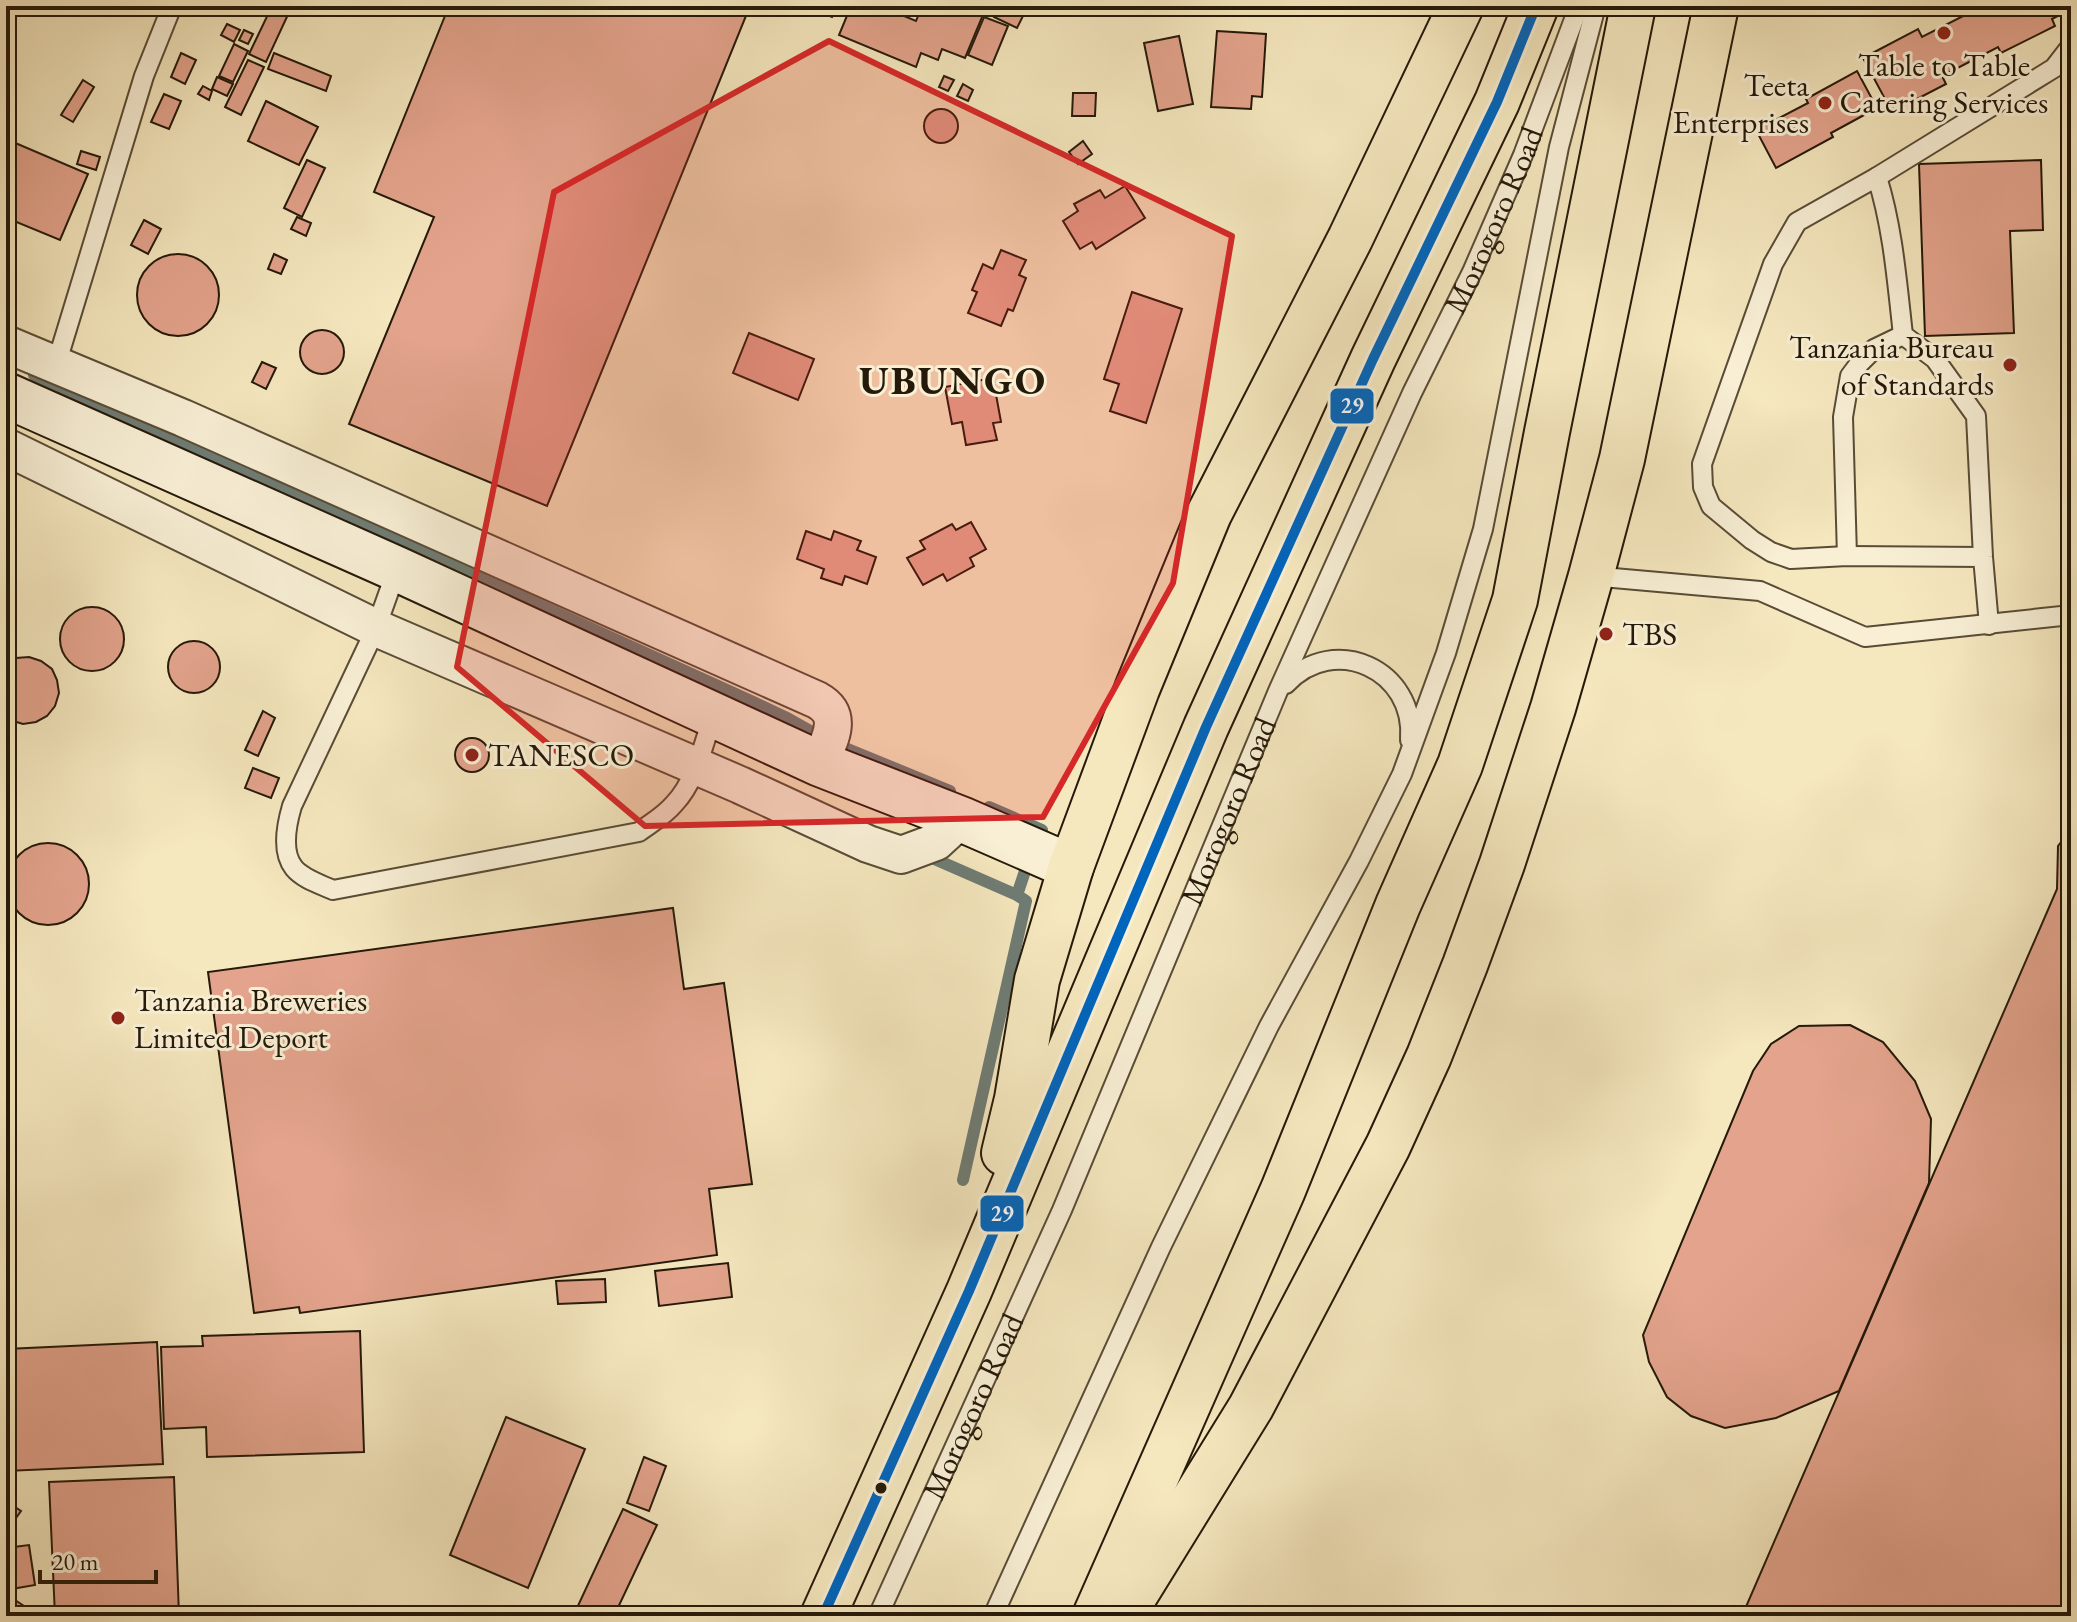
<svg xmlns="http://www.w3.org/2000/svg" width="2077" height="1622" font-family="'EB Garamond',serif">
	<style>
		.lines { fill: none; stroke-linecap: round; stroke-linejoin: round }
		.stream { stroke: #6f7c74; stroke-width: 12 }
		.building { fill: #e3a38c; stroke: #251909; stroke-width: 2 }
		.lane-casing { stroke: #594c36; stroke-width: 22 }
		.street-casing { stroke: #594c36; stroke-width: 40 }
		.secondary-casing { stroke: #251909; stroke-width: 48 }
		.highway-casing { stroke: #251909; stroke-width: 48 }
		.lane { stroke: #f8efd5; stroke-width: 18 }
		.street { stroke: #f8efd5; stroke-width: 36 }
		.secondary { stroke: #f8efd5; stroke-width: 44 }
		.highway { stroke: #f5e7be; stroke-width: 44 }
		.bus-1-casing { stroke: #f8efd5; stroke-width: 16 }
		.bus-1 { stroke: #0065bd; stroke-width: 10 }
		.marked { fill: #d62828; fill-opacity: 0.2; stroke: #d62828; stroke-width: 6; stroke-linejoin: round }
		.poi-dot { fill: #8f2418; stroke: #f8efd5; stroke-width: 3 }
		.bus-dot { fill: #251909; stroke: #f8efd5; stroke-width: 3 }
		.labels { text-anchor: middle; stroke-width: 6; stroke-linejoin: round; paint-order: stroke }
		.poi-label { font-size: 32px; fill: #251909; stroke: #f8efd5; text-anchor: start }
		.street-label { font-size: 32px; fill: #251909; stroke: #f8efd5 }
		.district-label { font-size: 40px; font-weight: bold; letter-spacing: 2px; fill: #251909; stroke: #f8efd5 }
		.line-badge { stroke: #f8efd5; stroke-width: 3 }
		.badge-label { font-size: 22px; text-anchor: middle; font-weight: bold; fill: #fff }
	</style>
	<rect width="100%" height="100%" fill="#f5e7be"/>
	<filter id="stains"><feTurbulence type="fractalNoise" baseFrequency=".0025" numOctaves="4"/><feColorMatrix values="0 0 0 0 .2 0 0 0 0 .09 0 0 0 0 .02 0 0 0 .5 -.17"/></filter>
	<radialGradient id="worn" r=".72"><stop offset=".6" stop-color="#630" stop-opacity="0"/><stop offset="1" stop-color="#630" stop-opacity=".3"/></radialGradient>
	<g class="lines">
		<g class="stream">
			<polyline points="34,375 751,701 787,718 828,741 950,791"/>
			<polyline points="923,854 1017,895"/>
			<polyline points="963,1180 1026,901 1017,895 1032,850 1042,830 989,807"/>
		</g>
	</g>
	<g class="building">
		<polygon points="122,6 148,6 146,13"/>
		<polygon points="272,6 292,6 266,62 249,54"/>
		<polygon points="449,6 750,6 547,506 349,424 434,217 374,192"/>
		<polygon points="805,6 837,6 832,17"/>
		<polygon points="851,6 880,6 916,21 922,6 977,6 985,10 965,58 942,49 938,60 921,53 916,67 839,35"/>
		<polygon points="1000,6 1028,6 1017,28 994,17"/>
		<polygon points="1978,6 2071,6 2071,9 2052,19 2055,26 2001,53 1998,47 1942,76 1946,84 1892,112 1863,58 1918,29 1922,37 1979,8"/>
		<polygon points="984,17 1008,26 992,65 968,55"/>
		<polygon points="227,24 240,30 234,42 221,35"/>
		<polygon points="244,30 253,34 248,44 239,40"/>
		<polygon points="1217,31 1266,34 1262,97 1252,96 1251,109 1211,107"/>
		<polygon points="1179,36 1193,104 1158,111 1144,43"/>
		<polygon points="234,44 248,51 233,82 219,76"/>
		<polygon points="181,53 196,60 185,84 171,77"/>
		<polygon points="274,53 331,76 326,91 268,69"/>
		<polygon points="248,60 264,67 241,115 225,107"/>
		<polygon points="1857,71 1877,108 1831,133 1833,137 1776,168 1756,130 1808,103 1806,99"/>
		<polygon points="944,76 954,80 948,91 939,87"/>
		<polygon points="217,77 233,84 227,96 212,89"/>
		<polygon points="83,80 94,87 73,122 61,115"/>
		<polygon points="963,84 973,90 968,101 957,96"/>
		<polygon points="203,86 212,91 209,100 198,94"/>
		<polygon points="1073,93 1096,93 1095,116 1072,116"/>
		<polygon points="164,94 181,101 169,129 151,122"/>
		<polygon points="266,101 318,127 299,165 248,141"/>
		<circle cx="941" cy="126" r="17"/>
		<polygon points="6,139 88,174 60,240 7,218 6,221"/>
		<polygon points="1083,141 1092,154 1078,164 1069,152"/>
		<polygon points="81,151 100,157 96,170 77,164"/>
		<polygon points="307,160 325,168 302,217 284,208"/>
		<polygon points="2041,160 2043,230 2010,231 2014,333 1925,336 1919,164"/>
		<polygon points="1125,186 1145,218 1096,249 1092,242 1080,249 1063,221 1078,211 1074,204 1100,190 1105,198"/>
		<polygon points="297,217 311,223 306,236 291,229"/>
		<polygon points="144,220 161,229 148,254 131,245"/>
		<polygon points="1001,250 1026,260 1019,275 1026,278 1013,311 1008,309 1001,326 968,313 977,292 972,290 983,264 993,269"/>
		<circle cx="178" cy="295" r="41"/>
		<polygon points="274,254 287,260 281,274 268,269"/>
		<polygon points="1132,292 1182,309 1146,423 1110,411 1119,384 1104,379"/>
		<circle cx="322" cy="352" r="22"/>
		<polygon points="749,333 814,359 798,400 733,373"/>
		<polygon points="262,362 276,368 266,389 252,382"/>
		<polygon points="993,378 1001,422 993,423 997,440 966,445 962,422 952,424 945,387"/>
		<polygon points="971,522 986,549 970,558 974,566 947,581 943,574 923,585 907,558 925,549 920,541 952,524 956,530"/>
		<polygon points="806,531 831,540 834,531 861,541 857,550 876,557 867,584 845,576 842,585 821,578 824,569 797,559"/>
		<circle cx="92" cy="639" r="32"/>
		<circle cx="194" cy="667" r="26"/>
		<polygon points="29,657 41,661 52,669 57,680 59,693 55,706 47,716 36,722 23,724 10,720 6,716 6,664 16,658"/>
		<polygon points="263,711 275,718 258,756 245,750"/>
		<circle cx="472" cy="755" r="17"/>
		<polygon points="253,768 279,778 271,798 245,788"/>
		<polygon points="2071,829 2071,1616 1742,1616 2057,889 2058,846"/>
		<circle cx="48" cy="884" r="41"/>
		<polygon points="673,908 684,989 724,983 752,1184 709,1189 717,1255 300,1313 299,1307 254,1313 208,972"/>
		<polygon points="1850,1025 1883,1042 1915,1081 1931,1119 1929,1183 1839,1391 1776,1418 1725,1428 1691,1416 1667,1397 1649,1362 1643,1335 1753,1071 1771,1044 1799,1026"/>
		<polygon points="728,1263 732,1297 659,1306 655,1271"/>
		<polygon points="605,1279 606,1302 558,1304 556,1281"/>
		<polygon points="360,1331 364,1452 207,1457 206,1427 164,1429 161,1347 203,1346 202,1336"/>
		<polygon points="157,1342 163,1464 6,1471 6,1349"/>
		<polygon points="506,1417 585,1449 528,1588 450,1555"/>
		<polygon points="644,1457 666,1466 649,1511 627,1503"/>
		<polygon points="174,1477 179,1616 55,1616 49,1482"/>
		<polygon points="6,1501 21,1511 6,1532"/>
		<polygon points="623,1509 657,1525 614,1616 589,1616 576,1610"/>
		<polygon points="29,1545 35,1585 6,1590 6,1548"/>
		<polygon points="6,1594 39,1616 6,1616"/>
	</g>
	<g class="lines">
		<g class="lane-casing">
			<g id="lane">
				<polyline points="1877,177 2054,68 2071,46"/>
				<polyline points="56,365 144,76 172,6"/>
				<polyline points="1847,556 1843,417 1850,376 1859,364 1874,349 1903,335"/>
				<path d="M1983 557 1847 556 1791 559 1771 552 1752 540 1711 506 1703 487 1702 464 1773 264 1797 222 1877 177C1893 228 1897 282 1903 335L1935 359 1976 416 1983 557 1989 625"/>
				<path d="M397 569 376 628 292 806C287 823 281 852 294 868 303 879 320 884 333 890L639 832C651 823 664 816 674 804 696 781 703 745 713 716"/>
				<polyline points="1591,576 1760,591 1865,637 2071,615"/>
				<path d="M1286 684C1334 632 1416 670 1410 740"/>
				<path id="s1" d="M878 1616 1062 1210 1278 691 1412 393 1472 272 1523 155 1579 6"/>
				<polyline points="993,1616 1161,1247 1269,1026 1359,861 1402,774 1446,653 1483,529 1559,147 1596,6"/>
			</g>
		</g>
		<g class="street-casing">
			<g id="street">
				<path d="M6 344 183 418 817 700C846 716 828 741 820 764"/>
				<polyline points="6,447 376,628 740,785 868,844 901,855 936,842 961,819"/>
			</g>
		</g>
		<g class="secondary-casing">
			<polyline id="secondary" points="6,395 397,569 820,764 961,819 1071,867"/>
		</g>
		<g class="highway-casing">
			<g id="highway">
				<polyline points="1004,1153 1017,1099 1037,980 1071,867 1137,689 1209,514 1350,239 1461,6"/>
				<polyline points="823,1616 969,1291 1206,727 1373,359 1497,102 1536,6"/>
				<polyline points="1095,1616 1283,1190 1398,905 1460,765 1515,600 1547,432 1633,6"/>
				<polyline points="1122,1616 1251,1407 1388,1146 1429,1056 1465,965 1502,864 1553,708 1591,576 1622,459 1716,6"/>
			</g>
		</g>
		<use href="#lane" class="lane"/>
		<use href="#street" class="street"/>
		<use href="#secondary" class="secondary"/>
		<use href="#highway" class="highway"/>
		<g class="bus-1-casing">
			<polyline id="bus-1" points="823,1616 969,1291 1206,727 1373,359 1497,102 1536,6"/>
		</g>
		<use href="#bus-1" class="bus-1"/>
	</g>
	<path class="marked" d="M829 41 1232 236 1173 583 1043 817 645 826 457 667 554 192Z"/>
	<g class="poi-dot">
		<circle cx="1944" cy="33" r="8"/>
		<circle cx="1825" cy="103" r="8"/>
		<circle cx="2010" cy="365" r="8"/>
		<circle cx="1606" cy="634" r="8"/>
		<circle cx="472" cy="755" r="8"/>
		<circle cx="118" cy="1018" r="8"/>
	</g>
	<circle class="bus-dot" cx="881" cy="1488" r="7"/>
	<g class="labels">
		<g class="poi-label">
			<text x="1944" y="76" text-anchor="middle">Table to Table<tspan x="1944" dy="37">Catering Services</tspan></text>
			<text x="1809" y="96" text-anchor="end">Teeta<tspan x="1809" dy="37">Enterprises</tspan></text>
			<text x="1994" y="358" text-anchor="end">Tanzania Bureau<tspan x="1994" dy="37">of Standards</tspan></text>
			<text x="1622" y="645">TBS</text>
			<text x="488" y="766">TANESCO</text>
			<text x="134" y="1011">Tanzania Breweries<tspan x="134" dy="37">Limited Deport</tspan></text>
		</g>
		<g class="street-label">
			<text dy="11" stroke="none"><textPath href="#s1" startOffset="1526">Morogoro Road</textPath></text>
			<text dy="11" stroke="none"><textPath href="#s1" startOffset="878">Morogoro Road</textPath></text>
			<text dy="11" stroke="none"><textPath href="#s1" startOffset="230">Morogoro Road</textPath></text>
		</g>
		<g class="district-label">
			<text x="953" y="394">UBUNGO</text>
		</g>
	</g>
	<g class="line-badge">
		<rect x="1329" y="387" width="46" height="38" rx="8" fill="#0065bd"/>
		<rect x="979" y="1194" width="46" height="39" rx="8" fill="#0065bd"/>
	</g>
	<g class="badge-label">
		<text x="1352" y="413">29</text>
		<text x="1002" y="1221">29</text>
	</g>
	<rect width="2077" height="1622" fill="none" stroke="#f5e7be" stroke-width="32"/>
	<rect x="8" y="8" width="2061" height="1606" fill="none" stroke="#251909" stroke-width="4"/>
	<rect x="16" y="16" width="2045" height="1590" fill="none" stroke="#251909" stroke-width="2"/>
	<path d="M40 1570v12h116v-12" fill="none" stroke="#251909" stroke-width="4"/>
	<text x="52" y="1570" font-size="24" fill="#251909" stroke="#f8efd5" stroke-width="6" paint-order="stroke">20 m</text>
	<rect width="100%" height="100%" filter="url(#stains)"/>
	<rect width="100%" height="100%" fill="url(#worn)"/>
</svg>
